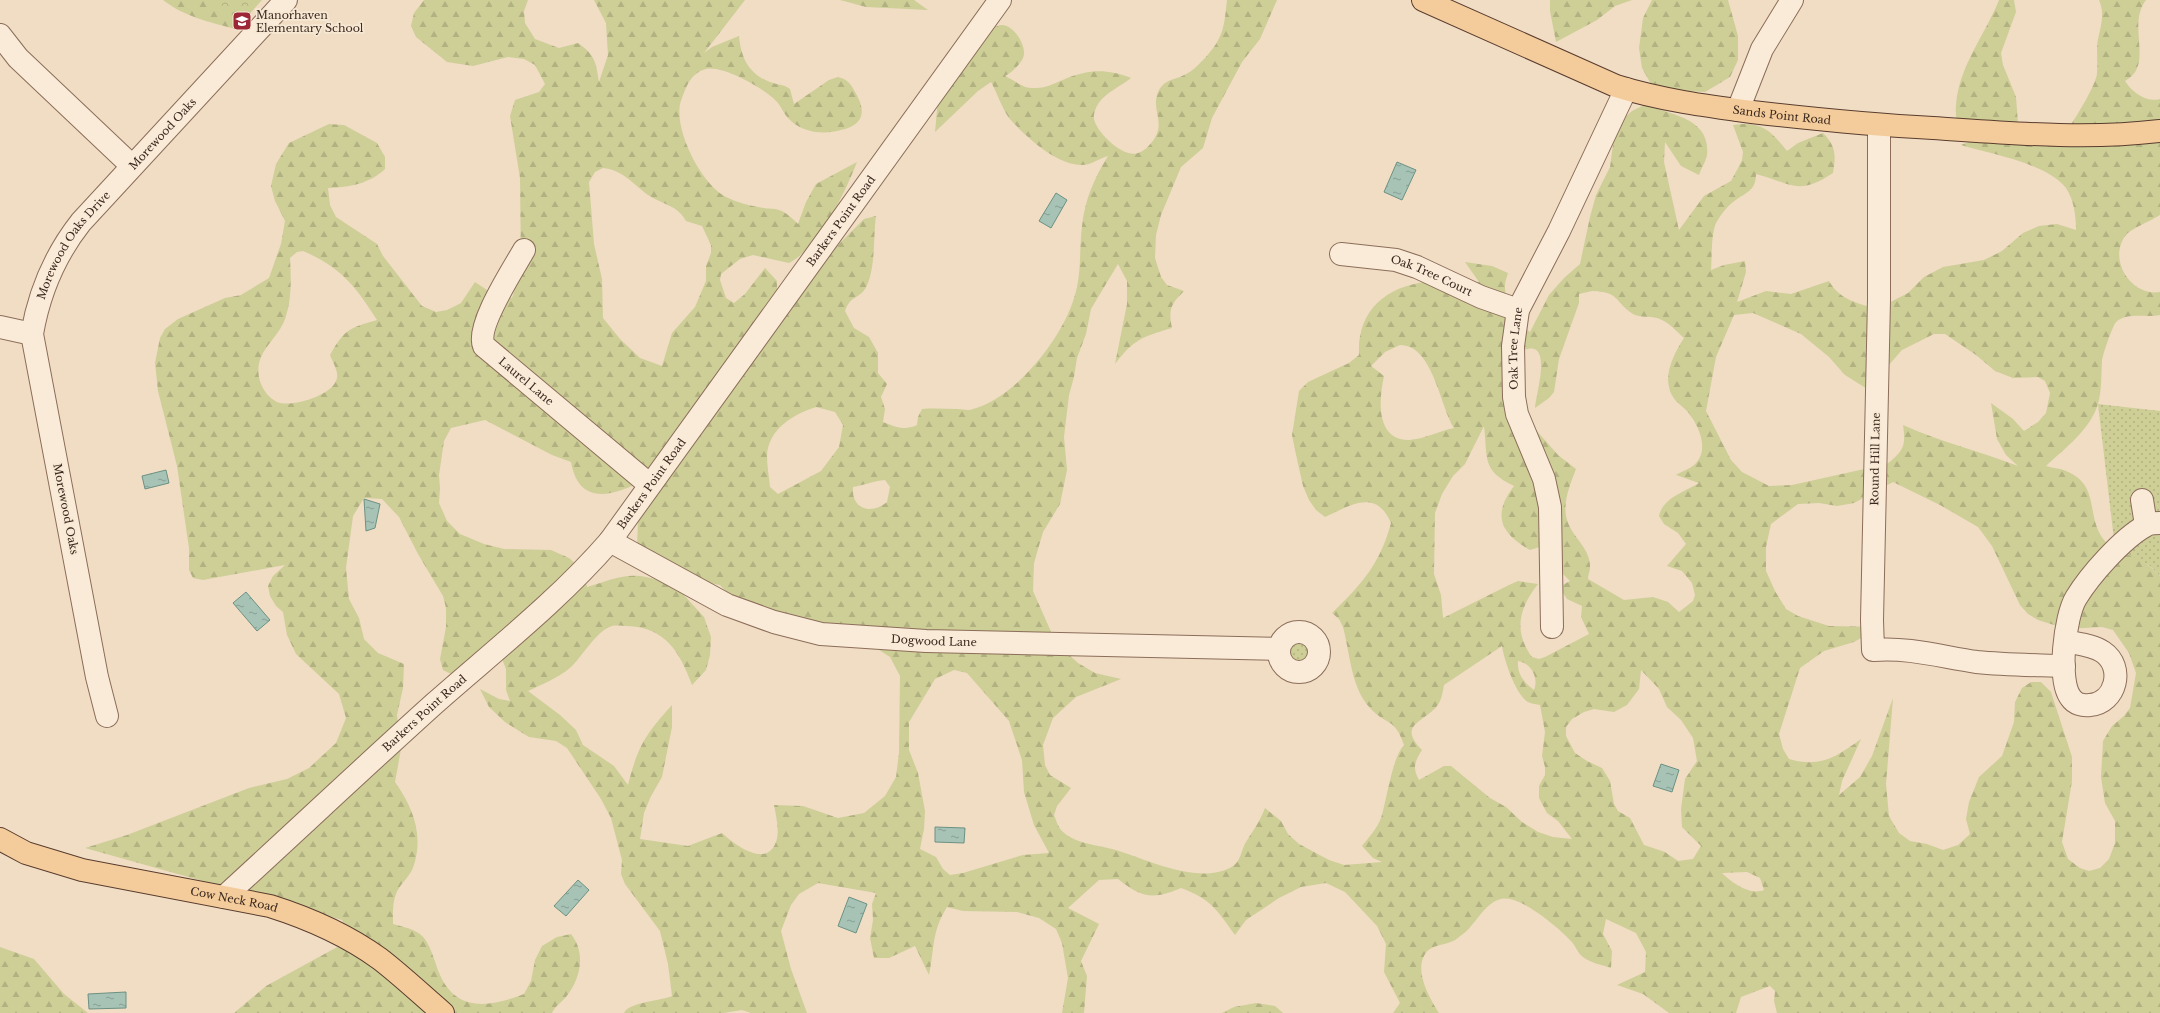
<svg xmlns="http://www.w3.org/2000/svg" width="2160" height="1013" font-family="'Libre Baskerville',serif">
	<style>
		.grass { fill: url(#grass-dots) }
		.forest { fill: url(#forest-firs); fill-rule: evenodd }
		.park { fill: url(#park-crowns) }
		.water { fill: url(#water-ripples); stroke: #6c9183 }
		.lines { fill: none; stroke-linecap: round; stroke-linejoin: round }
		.minor-casing { stroke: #8b6d5a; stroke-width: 24 }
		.major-casing { stroke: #593c2e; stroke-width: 24 }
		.minor { stroke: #faebd8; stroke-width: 22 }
		.major { stroke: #f4cc9b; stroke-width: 22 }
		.labels { text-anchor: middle; stroke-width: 3.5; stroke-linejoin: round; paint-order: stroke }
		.poi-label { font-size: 11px; fill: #3b281e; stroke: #f7e8d4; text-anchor: start }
		.street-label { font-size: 11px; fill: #3b281e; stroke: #f7e8d4 }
	</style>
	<defs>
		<pattern id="grass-dots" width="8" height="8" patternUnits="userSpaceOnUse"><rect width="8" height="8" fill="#cece97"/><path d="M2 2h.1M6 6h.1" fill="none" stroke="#b2b182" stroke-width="1.8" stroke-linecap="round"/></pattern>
		<pattern id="forest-firs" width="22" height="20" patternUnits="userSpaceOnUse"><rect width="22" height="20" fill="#cece97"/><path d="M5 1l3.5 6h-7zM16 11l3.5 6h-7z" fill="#b2b182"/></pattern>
		<pattern id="park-crowns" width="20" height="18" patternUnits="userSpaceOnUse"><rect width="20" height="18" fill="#cece97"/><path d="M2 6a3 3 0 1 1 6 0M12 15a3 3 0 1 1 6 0" fill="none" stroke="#b2b182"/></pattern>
		<pattern id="water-ripples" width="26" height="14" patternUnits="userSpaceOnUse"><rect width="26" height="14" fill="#a6c3b6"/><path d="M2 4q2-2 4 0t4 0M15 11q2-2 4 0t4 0" fill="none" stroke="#889e93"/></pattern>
	</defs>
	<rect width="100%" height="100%" fill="#f0ddc4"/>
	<g class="grass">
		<polygon points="2098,404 2160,411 2160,576 2150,566 2115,548"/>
		<circle cx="1299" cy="652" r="15"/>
	</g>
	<g class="forest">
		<path d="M163 0H230L236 29C209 22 185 17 163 0Z"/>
		<path d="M424 0H528L524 11 525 23 535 39 559 48 578 43C595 55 596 62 599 82L608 55 606 23 594 0H745L704 53 712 47 739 36C741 59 750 76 773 83 780 85 785 85 790 89L794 104 829 80 838 77C847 79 851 84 855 92 866 110 865 125 841 130 824 135 801 133 788 118 784 114 782 108 778 103 767 90 724 65 706 69 691 73 687 85 682 98 670 124 701 185 726 197 738 203 751 206 764 208 768 209 774 208 779 210 786 212 793 219 798 224L806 202 816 184 857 162C845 193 819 247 789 263L753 255 740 259 721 274 720 280 726 298 734 303 745 294 765 268 777 281V294L766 336 789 313 833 250 864 219 876 216C873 237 876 271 865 289 858 299 850 296 845 311L854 328 869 337 878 353V373L887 384 881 397 885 409 883 422C896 427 904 431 917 425L918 417 922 409C934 408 946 409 958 409 963 409 969 411 973 409 1015 398 1062 339 1074 298 1082 275 1079 250 1082 226 1085 199 1094 179 1108 156 1100 158 1091 165 1082 165 1056 165 1026 137 1009 118 1002 108 997 93 991 82L978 91 935 132 938 99 992 28C995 27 999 25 1002 25 1014 25 1028 47 1023 58 1019 66 1012 72 1005 76 1016 81 1023 89 1036 88 1046 88 1056 83 1065 79 1090 69 1107 69 1131 78 1121 86 1105 93 1098 104 1096 107 1093 115 1094 119 1096 132 1124 159 1138 153 1144 151 1148 147 1152 142 1168 122 1149 110 1159 90 1165 79 1175 80 1184 75 1193 71 1198 65 1205 58 1224 37 1224 27 1227 0H1277L1260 39 1242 62 1212 118 1203 148 1181 167 1161 215 1156 235 1155 258 1161 277 1167 285 1184 291C1171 304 1168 309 1172 328 1142 337 1134 339 1115 364L1127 304V281L1118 264 1091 309 1086 334 1077 358 1074 377 1069 395 1064 437 1067 470 1060 504 1043 532 1034 563 1033 591 1056 643 1078 663 1095 673 1121 679 1076 697 1053 718 1043 745 1045 765 1050 775 1071 788 1057 806 1054 815C1056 820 1058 827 1062 831 1076 845 1102 845 1119 851 1150 861 1202 886 1233 866 1241 861 1241 850 1246 842 1254 829 1259 823 1265 808L1281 821 1288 834 1299 844 1329 860 1344 865 1382 862 1373 858 1362 846C1369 837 1377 829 1381 818 1387 799 1392 758 1404 745 1394 716 1386 726 1370 708 1351 688 1350 653 1343 627L1339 619 1332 613C1362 584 1380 564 1391 523 1376 488 1351 505 1325 517L1316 510 1309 500 1303 486 1295 450 1292 435 1299 391 1308 382 1349 363 1359 355C1357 312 1384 287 1426 282 1443 280 1462 282 1479 282L1465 262 1492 266 1508 273C1507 277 1505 281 1505 285 1504 301 1518 324 1530 332L1549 295 1564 278 1580 264 1590 217 1596 195 1610 167 1614 137 1622 120 1632 111 1644 105C1670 114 1711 118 1707 155 1706 161 1701 169 1699 175L1681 166 1665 142 1664 162 1679 230 1704 196 1731 181 1737 170 1742 160 1743 152 1733 125C1762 121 1770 130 1787 151L1798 143 1823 133C1836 146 1836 156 1833 173 1798 196 1793 184 1756 174 1756 189 1748 192 1737 199 1728 205 1721 214 1716 223 1711 234 1712 258 1711 270L1724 265 1745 261 1746 272 1737 302 1766 291 1791 294 1829 281C1840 300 1857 303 1877 309L1908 293 1924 277 1943 267 1984 260 2002 251 2023 233 2039 226 2057 224 2076 230C2076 216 2074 200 2066 188 2046 163 1991 154 1961 145L1977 139 1958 130C1957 122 1955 113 1956 105 1959 66 1985 35 1999 0H2014L2016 12 2001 53 2003 65 2016 97 2018 124 2069 127C2076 118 2097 83 2097 73 2098 62 2096 50 2098 39 2101 25 2105 14 2099 0H2146C2126 26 2155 65 2125 81 2132 92 2146 103 2160 99V215C2152 220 2131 229 2126 235 2107 259 2131 297 2160 292V315C2146 318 2127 312 2116 322 2113 325 2102 356 2102 361 2101 375 2102 390 2098 404 2090 430 2065 448 2046 466 2052 468 2060 468 2066 471 2101 485 2085 516 2104 540 2111 549 2125 553 2136 558 2145 562 2152 568 2160 576V1013H1777L1774 1001 1775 991 1770 986 1741 997 1736 1013H1669L1643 994 1617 985 1645 972 1646 952 1636 933 1606 919 1603 934 1612 951 1611 968C1603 965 1590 963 1583 957 1578 953 1576 947 1572 942 1559 928 1529 903 1510 899 1488 894 1477 924 1463 934 1460 936 1456 940 1453 941 1443 946 1430 944 1424 956 1415 973 1430 999 1439 1013H1393L1400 1003 1384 972 1386 944 1377 926 1345 892 1326 883 1301 887 1279 898 1246 920 1235 935C1217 910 1211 899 1181 888 1153 900 1142 898 1118 879L1099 880 1068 908 1099 924 1081 961 1087 976 1084 1013H1062L1068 978 1062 943 1056 929 1039 918 1017 912 963 911 947 907C931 933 935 947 929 975L915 946 889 958H874L870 938 873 920 872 904 876 893 818 883 799 894 791 905 781 931 791 969 807 1013H751L742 1010 724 1013H624C629 1002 660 1001 672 996L668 964 660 931 625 884 621 874 622 860 611 818 601 799 567 748 556 741 529 737 505 722 489 707 480 689 499 699 510 701 506 690V669L498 649 460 672 451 674 443 670 440 659 446 627V608L443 596 418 554 399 517 382 499 364 498 353 516 346 568 349 599 359 618 364 639 378 653 404 664 403 688 397 715 401 749 395 782C414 809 424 836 413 868 410 875 403 882 399 888 392 899 393 912 393 924 403 927 417 929 424 938 432 948 435 964 440 975 457 1013 491 1007 524 994L531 981 535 960 542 946 557 937 571 934C586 953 581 978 566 997 561 1003 555 1006 552 1013H234L266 986 350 940 342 920 85 848 127 835 249 788 287 779 309 768 336 743 346 718 339 694 296 654 287 635 283 612 276 606 270 596 268 586 273 576 285 565 203 580 193 578 189 570V548L177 466 158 391 155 363 160 338 165 329 178 319 225 298 241 295 269 278 281 244 285 221 275 201 271 186 276 164 289 143 329 124 344 125 377 143 385 157V169C369 184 350 187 328 188L330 205 336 217 377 244 383 256 422 306 436 312 447 310 461 303 475 282 490 292 512 298 521 270 520 178 510 116 515 100 539 92 545 84 535 65 524 59 508 57 473 66 447 62 416 37 411 26 414 13ZM603 168C623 170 633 184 648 195 661 204 678 205 686 221L702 226 711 245V253L706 266V281L695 307 672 333 662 366 640 358 620 339 603 318 602 279 594 244 589 182 595 172ZM303 251C341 267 356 287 377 320 349 328 345 329 330 355 333 363 340 373 336 381 330 396 291 408 277 402 269 398 264 391 261 384 250 353 277 342 285 319 292 299 291 279 290 258L297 252ZM1592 291C1621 292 1614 302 1633 314 1641 318 1649 316 1657 318 1668 321 1676 331 1684 338 1675 352 1665 371 1669 387 1671 399 1680 404 1687 411 1698 424 1709 447 1697 462 1693 468 1682 471 1676 475L1699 483C1684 492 1663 498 1659 516L1664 524 1678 533 1686 544 1667 566 1682 571 1692 583 1695 595 1693 601 1679 612 1668 602 1653 597 1624 600 1588 579C1588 575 1590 571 1590 567 1591 549 1572 537 1567 520 1562 503 1570 485 1576 469L1558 455 1535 429 1520 394V352C1555 334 1536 393 1535 408L1549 398 1554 392 1559 359 1579 303V294ZM1753 313 1801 334 1829 357 1845 375 1872 392 1881 374 1902 350 1934 334H1945L1976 355 1995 371 2013 378 2038 377 2045 381 2050 393 2046 413 2038 422 2024 431 2013 419 1991 403 1997 439 2006 455 2018 466C1980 451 1940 442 1903 425 1906 446 1904 450 1887 464L1792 485 1769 486 1742 472 1731 460 1706 411 1716 357 1734 315ZM1400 345C1433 345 1440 406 1454 428 1440 431 1424 439 1409 440 1375 440 1379 399 1384 376L1371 366 1385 352ZM816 407 835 412 843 425 839 447 821 471 778 494 770 487C769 477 767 466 767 456 768 429 794 414 816 407ZM485 420 552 455 571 462C579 507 614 496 644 480L656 487 638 521 637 547 664 582C630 570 620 577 587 587L584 571 569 558 551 550 504 549 484 544 460 534 447 521 439 503 440 488 439 475 444 441 451 428ZM1484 426C1488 458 1481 470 1514 486 1492 515 1500 533 1530 550L1543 546 1558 569 1570 581 1559 587 1567 599 1582 606 1581 617 1589 634 1545 657 1539 659 1532 657C1513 631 1519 608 1538 584L1518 581 1509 585 1443 618 1441 595 1434 574 1435 513 1442 494 1453 476 1465 464ZM885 480 890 487 887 502C872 515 851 510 853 487 864 485 873 481 885 480ZM1893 482 1940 505 1978 527 1992 546 2020 605 2028 614 2038 620 2067 629 2102 627 2113 630 2129 653 2136 673 2130 708 2124 716 2112 726 2103 741 2101 777 2105 803 2115 821V843L2109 859 2100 868 2089 871 2080 868 2068 859 2062 842 2072 781V757L2051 692 2041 682H2031L2022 688 2015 702 2014 722 2002 756 1979 777 1969 802 1966 819 1970 834 1958 845 1943 850 1927 844 1910 841 1899 833 1889 816 1886 784 1893 698 1872 756 1860 777 1839 795 1842 781 1861 739C1836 757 1821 768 1789 759L1783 749 1779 734 1800 668 1824 651 1854 642 1881 627 1829 626 1798 616 1786 609 1775 591 1766 571V547L1771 524 1798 504 1819 503 1837 506 1854 503ZM691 580 720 585 732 598 865 641 890 657 900 676 899 753 896 777 885 796 864 813 838 818 803 806 774 805C776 816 780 831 776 842 766 869 734 844 722 833L688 846 640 839 644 813 651 796 662 777 672 727V705C645 735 638 746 628 785L614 766 583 745 576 730 560 715 528 691C543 684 558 678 571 667 582 657 596 631 612 626 616 625 623 626 627 626 665 627 680 652 692 685L706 670 710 655 711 637 704 617 672 582ZM1502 646C1504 660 1516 695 1528 702 1532 704 1537 704 1540 705L1545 732 1542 756 1545 767V775L1539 786V798L1547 813 1558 821 1572 839 1553 837 1538 832 1522 822 1506 807 1490 798 1451 766H1444L1419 780C1412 768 1415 761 1422 750 1395 723 1428 722 1439 703 1442 698 1443 690 1444 685ZM1518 661C1531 663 1539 677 1534 690 1524 682 1517 675 1518 661ZM954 670 967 673 1009 721 1022 760 1024 792 1034 825 1049 853 1023 855 963 873 950 875 943 869 936 857 920 849 924 829 925 811 918 773 909 750V722L935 679ZM1641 670 1659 689 1667 707 1681 720 1693 738 1697 761 1685 779 1681 809 1682 827 1701 846 1693 859 1678 861 1665 852 1644 845 1630 818 1618 811 1614 804 1610 781 1602 768 1587 761 1575 753 1566 736V727L1572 719 1584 712 1594 709 1614 712 1627 705 1639 689ZM1747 872 1760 878 1764 890C1750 896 1731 882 1722 873Z"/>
		<polygon points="840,0 914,0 928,10 866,7"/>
		<polygon points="1550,0 1632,0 1615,6 1597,20 1556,42 1550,11"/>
		<polygon points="1652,0 1728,0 1738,36 1738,60 1730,77 1705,92 1663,90 1651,84 1642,68 1639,48 1643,18"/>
		<polygon points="0,947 34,959 64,994 88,1013 0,1013"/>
		<polygon points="1256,1003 1275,1006 1283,1013 1222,1013 1234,1007"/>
	</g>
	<polygon class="park" points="205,0 262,0 236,29"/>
	<g class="water">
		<polygon points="1397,162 1416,170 1402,200 1384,192"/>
		<polygon points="1056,193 1067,200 1051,228 1039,221"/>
		<polygon points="166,470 169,483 145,489 142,476"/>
		<polygon points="364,499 380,504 375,528 366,531"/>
		<polygon points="246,592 270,620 257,631 233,603"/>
		<polygon points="1661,764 1679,770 1672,792 1653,786"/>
		<polygon points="935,827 965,828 964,843 935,842"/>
		<polygon points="578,880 589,890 566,916 554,906"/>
		<polygon points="849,897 867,904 856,933 838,926"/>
		<polygon points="126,992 126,1008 89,1009 88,994"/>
	</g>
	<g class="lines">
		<g class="minor-casing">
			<g id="minor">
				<polyline points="0,35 18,58 131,165"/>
				<polyline points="1738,110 1762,49 1792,0"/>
				<path d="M1879 125V300L1872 620 1873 650C1909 647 1942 657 1977 662 2005 665 2035 665 2064 666"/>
				<path id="s1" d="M524 250C514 268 475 327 484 346L650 485"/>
				<path id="s2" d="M1341 254 1396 260 1417 267 1481 297 1518 310"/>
				<polyline points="0,327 32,334"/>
				<polyline points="2142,500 2146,525"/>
				<path id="s3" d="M610 541 727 605 774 622 821 634 926 641 1278 649"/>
				<path id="s4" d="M1552 627 1550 507 1544 479 1517 414 1514 397 1513 346 1518 310 1559 231 1626 89"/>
				<circle cx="1299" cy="652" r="20"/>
				<path d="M2065 641C2078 644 2093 645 2103 652 2125 667 2116 703 2090 705 2083 706 2075 704 2071 698 2057 681 2065 616 2076 598 2090 575 2122 539 2145 526 2149 523 2155 523 2160 523"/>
				<path id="s5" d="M107 716 97 677 32 334C39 293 55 255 81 222L286 0"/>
				<path id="s6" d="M224 897C294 833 364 767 435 703 495 650 558 601 610 541L1000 0"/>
			</g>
		</g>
		<g class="major-casing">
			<g id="major">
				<path id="s7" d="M1423 0 1616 86C1661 100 1706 106 1752 112 1813 119 1873 125 1933 128 2009 133 2085 140 2160 131"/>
				<path id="s8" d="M0 839 26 853 82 870 270 906C308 918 347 935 380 959 402 976 422 995 443 1013"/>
			</g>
		</g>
		<use href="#minor" class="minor"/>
		<use href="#major" class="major"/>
	</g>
	<defs>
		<g id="school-square" transform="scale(1)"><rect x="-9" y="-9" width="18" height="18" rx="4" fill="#9c2737" stroke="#f7e8d4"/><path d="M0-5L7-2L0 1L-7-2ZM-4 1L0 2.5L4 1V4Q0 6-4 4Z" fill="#fff"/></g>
	</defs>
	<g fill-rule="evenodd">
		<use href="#school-square" x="242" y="21"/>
	</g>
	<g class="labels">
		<g class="poi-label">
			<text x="256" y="19">Manorhaven<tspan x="256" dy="13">Elementary School</tspan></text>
		</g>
		<g class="street-label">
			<text dy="4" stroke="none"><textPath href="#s7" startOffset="380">Sands Point Road</textPath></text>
			<text dy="4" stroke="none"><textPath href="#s5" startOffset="633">Morewood Oaks</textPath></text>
			<text dy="4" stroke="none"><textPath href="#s6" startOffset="920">Barkers Point Road</textPath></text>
			<text dy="4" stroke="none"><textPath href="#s5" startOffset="489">Morewood Oaks Drive</textPath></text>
			<text dy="4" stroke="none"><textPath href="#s2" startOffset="94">Oak Tree Court</textPath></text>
			<text dy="4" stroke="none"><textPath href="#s4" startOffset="285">Oak Tree Lane</textPath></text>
			<text dy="4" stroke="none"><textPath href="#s1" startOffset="161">Laurel Lane</textPath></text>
			<text transform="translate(1875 459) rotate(-89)" y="4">Round Hill Lane</text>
			<text dy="4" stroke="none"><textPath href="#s6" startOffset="596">Barkers Point Road</textPath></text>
			<text transform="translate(66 509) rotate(79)" y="4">Morewood Oaks</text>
			<text dy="4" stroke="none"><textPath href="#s3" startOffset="345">Dogwood Lane</textPath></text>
			<text dy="4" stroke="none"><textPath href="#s6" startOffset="272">Barkers Point Road</textPath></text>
			<text dy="4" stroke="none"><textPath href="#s8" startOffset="243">Cow Neck Road</textPath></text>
		</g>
	</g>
</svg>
